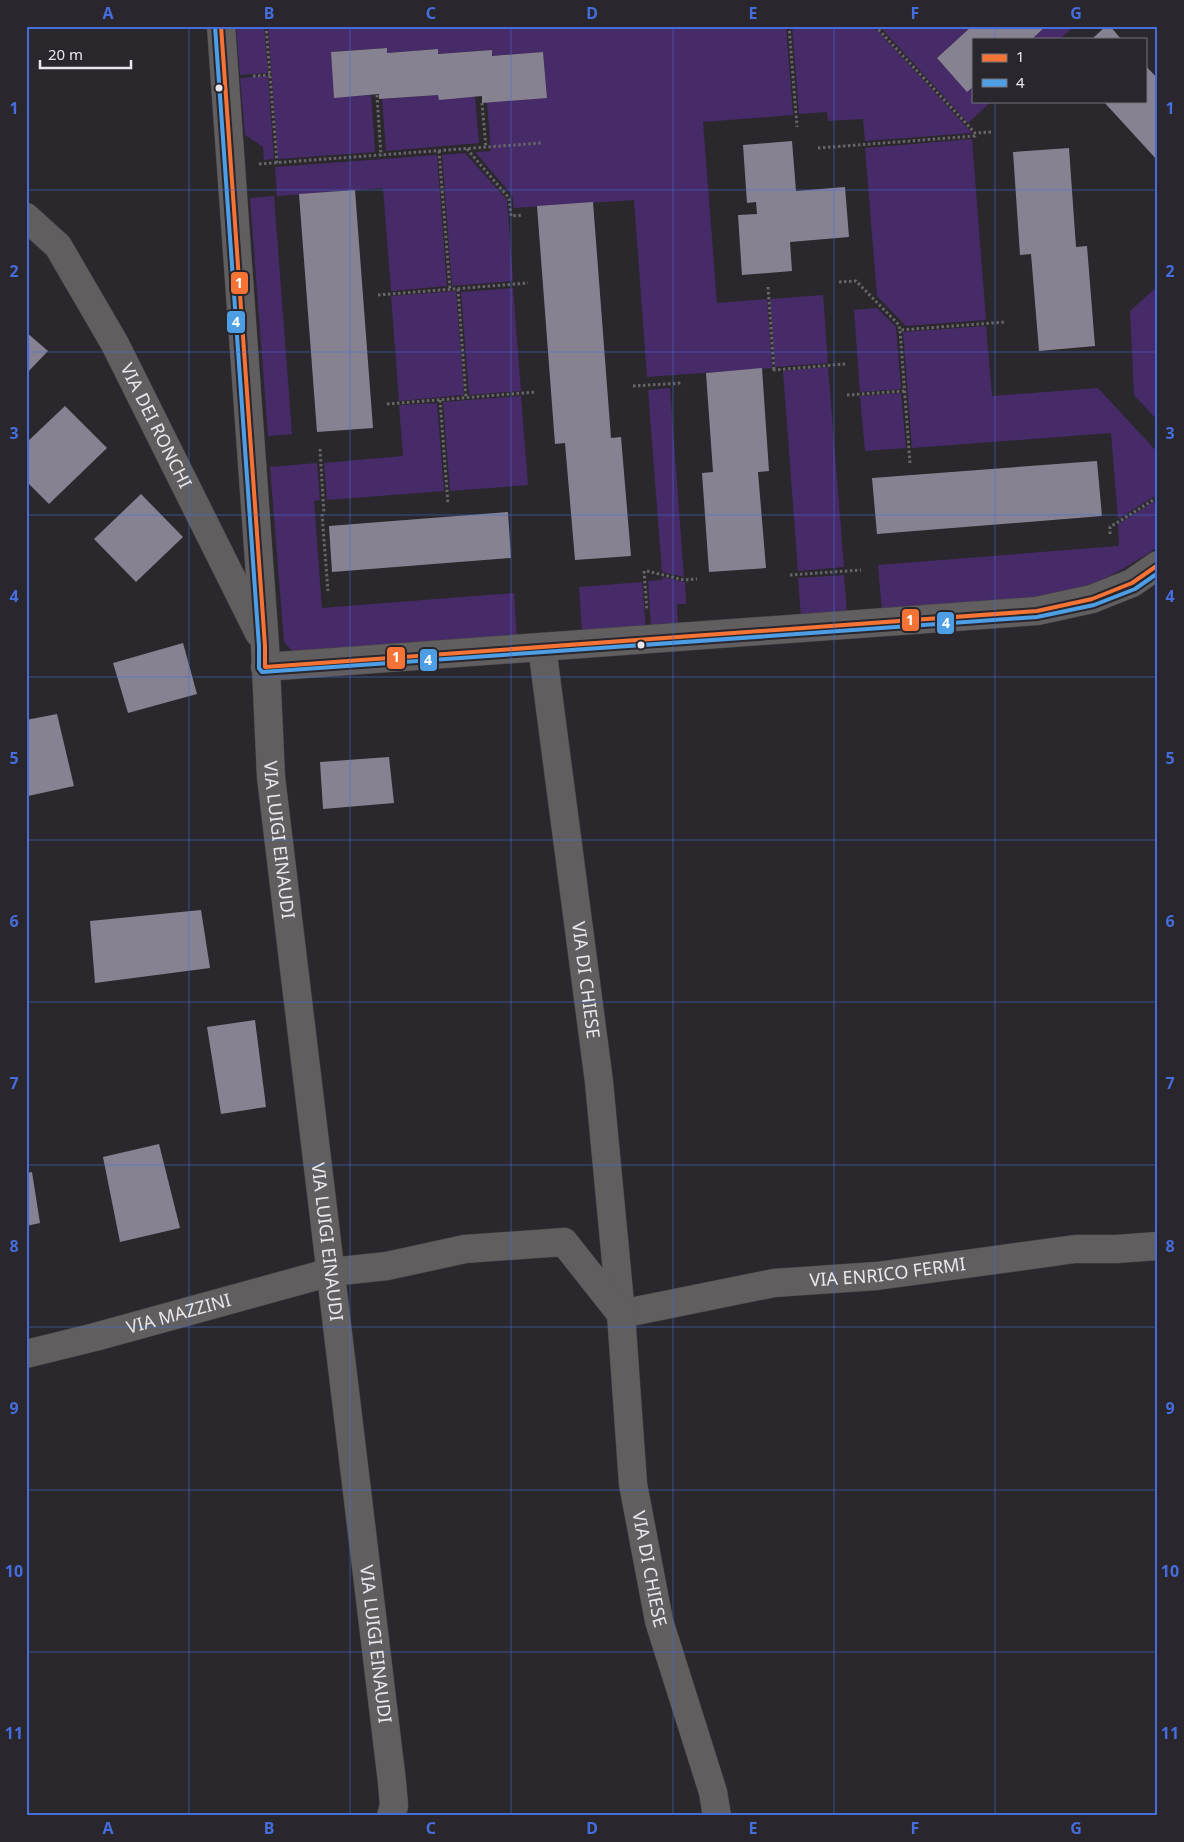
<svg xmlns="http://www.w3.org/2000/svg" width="1184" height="1842" font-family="'Noto Sans',sans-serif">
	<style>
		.green { fill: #472b68 }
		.building { fill: #878291 }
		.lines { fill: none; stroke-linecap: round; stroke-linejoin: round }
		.street-casing { stroke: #454446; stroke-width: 29 }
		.path { stroke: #676567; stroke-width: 3; stroke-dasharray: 2.5 2.5; stroke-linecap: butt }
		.street { stroke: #605e5f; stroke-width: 28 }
		.bus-1-casing { stroke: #29262e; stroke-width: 8 }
		.bus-2-casing { stroke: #29262e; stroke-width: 8 }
		.bus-1 { stroke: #f57335; stroke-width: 4 }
		.bus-2 { stroke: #4d9ee5; stroke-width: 4 }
		.grid { fill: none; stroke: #466ddc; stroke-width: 1; stroke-opacity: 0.55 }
		.bus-dot { fill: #e9e7ed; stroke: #29262e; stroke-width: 2 }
		.labels { text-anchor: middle; stroke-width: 5; stroke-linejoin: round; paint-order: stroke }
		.street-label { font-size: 18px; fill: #e9e7ed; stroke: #29262e }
		.line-badge { stroke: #29262e; stroke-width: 2 }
		.badge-label { font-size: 14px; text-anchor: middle; font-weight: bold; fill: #fff }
		.neatline { fill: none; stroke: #466ddc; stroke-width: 2 }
		.grid-label { font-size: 16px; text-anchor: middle; font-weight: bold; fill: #466ddc }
	</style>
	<rect width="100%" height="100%" fill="#2a282c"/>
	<g class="green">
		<polygon points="236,26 264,26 268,73 240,75"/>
		<polygon points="268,26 786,26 793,115 703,122 717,303 767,299 772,368 647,377 634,200 514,208 512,195 475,152 491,151 487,102 547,97 543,52 492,56 491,50 438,54 437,49 387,53 384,48 331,52 334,97 371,95 375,152 278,159"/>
		<polygon points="792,26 877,26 875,28 972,133 865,141 863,119 828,121 827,112 799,114"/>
		<polygon points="884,26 972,26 937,58 967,91 973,87 973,101 992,101 968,123 882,29"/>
		<polygon points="1046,26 1074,26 1060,39 1032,39"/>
		<polygon points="268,76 274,159 264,160 263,147 245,135 240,78"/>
		<polygon points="438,95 475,97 479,143 386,151 382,99"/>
		<polygon points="972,139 986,320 906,326 877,296 865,148"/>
		<polygon points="465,153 507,200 513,281 452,286 442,155"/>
		<polygon points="437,155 447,286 391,291 383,188 277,196 275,167"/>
		<polygon points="274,196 292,434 268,436 250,198"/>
		<polygon points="1158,286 1158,421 1134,395 1130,311"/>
		<polygon points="513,288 521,391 469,395 461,292"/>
		<polygon points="456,291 464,395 399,401 391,296"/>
		<polygon points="823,295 828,363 775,367 770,299"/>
		<polygon points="877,308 896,327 901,389 860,392 854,310"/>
		<polygon points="986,326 992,396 1098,388 1158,453 1158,494 1118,519 1111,433 912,448 903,332"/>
		<polygon points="828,367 844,567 798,571 783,371"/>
		<polygon points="670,388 684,577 662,572 648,390"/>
		<polygon points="901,393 906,448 865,451 860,396"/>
		<polygon points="521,396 528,485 450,491 443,402"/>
		<polygon points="437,403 444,491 327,500 324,463 403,456 399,405"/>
		<polygon points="317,463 320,500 314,501 322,608 514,593 517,638 296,655 284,642 270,467"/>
		<path d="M1158 499V547C1139 559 1121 571 1101 580 1038 607 950 606 882 612L878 565 1119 546 1118 524Z"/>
		<polygon points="844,575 847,614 801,617 798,578"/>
		<polygon points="662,577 685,582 686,604 677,604 678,626 651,628 648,581 662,580"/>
		<polygon points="642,582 646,628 582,633 579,587"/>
	</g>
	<g class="building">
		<polygon points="972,26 1046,26 1032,39 973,39 973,87 967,92 937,58"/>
		<polygon points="1106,26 1110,26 1121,39 1092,39"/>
		<polygon points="387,48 387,53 438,49 438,54 492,50 492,56 543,52 547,98 482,103 482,96 439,100 438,95 379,99 379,94 334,98 331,52"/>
		<polygon points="1145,65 1158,79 1158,161 1103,101 1145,101"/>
		<polygon points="792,141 796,191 845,187 849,237 790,242 792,271 742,275 738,215 757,214 756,202 747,203 743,145"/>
		<polygon points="1069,148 1076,247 1087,246 1095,346 1039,351 1031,254 1020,255 1013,152"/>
		<polygon points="355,190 373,428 317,432 299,194"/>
		<polygon points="593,202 611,438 621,437 631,556 575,560 565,443 555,444 537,206"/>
		<polygon points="26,332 48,351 26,374"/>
		<polygon points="762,368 769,471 758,472 766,568 709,572 702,473 713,472 706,373"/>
		<polygon points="65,406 107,448 49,504 26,481 26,443"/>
		<polygon points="1097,461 1102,516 877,534 872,478"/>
		<polygon points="141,494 183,537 136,582 94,539"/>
		<polygon points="508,512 511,558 332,572 329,526"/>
		<polygon points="183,643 197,694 128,713 113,663"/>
		<polygon points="57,714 74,786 28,796 26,786 26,720"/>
		<polygon points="389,757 394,803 323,809 320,762"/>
		<polygon points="201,910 210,968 95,983 90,921"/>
		<polygon points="255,1020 266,1107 221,1114 207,1027"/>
		<polygon points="159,1144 180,1228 120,1242 103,1157"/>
		<polygon points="32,1172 40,1223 26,1226 26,1173"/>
	</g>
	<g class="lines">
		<g class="street-casing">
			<g id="street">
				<path id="s1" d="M221 26 265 646 271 777 392 1782 394 1806 391 1816"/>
				<path id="s2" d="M26 217 58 246 115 344 259 633"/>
				<path id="s3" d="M542 647 599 1082 621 1314 774 1283 877 1276 1075 1249H1116L1158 1246"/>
				<polyline points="265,667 1037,611 1092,599 1132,583 1158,565"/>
				<path id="s4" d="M26 1354 95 1337 331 1272 387 1266 465 1249 564 1242 621 1314 633 1484 659 1621 713 1792 717 1816"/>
			</g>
		</g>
		<g class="path">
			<polyline points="266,26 277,163"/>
			<polyline points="789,26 797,127"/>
			<polyline points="881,26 878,29 975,133 992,132"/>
			<polyline points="253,76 270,75"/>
			<polyline points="377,95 381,156"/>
			<polyline points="482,103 486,148"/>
			<polyline points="818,148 975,136 975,133"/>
			<polyline points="467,149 509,198 511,216 523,215"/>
			<polyline points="439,151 450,289"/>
			<polyline points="259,164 541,143"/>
			<polyline points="839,282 856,281 899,325 900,330"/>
			<polyline points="768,287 774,370"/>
			<polyline points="458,289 466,398"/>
			<polyline points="378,295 528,283"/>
			<polyline points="774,371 774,370 845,364"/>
			<polyline points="633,386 682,383"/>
			<polyline points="847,395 904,391"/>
			<polyline points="440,400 448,504"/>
			<polyline points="387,404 536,392"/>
			<polyline points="320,449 324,514"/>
			<polyline points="910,463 900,330 1006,322"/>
			<polyline points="322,514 328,591"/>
			<polyline points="1110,534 1110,527 1158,497"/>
			<polyline points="644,571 647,611"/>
			<polyline points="647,571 684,580 697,579"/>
			<polyline points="790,575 861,570"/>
		</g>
		<use href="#street" class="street"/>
		<g class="bus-1-casing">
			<polyline id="bus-1" points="221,26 265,646 265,667 1037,611 1092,599 1132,583 1158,565"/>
		</g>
		<g class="bus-2-casing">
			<polyline id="bus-2" points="215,26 259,646 259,668 262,672 1037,617 1094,605 1135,589 1158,573"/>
		</g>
		<use href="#bus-1" class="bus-1"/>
		<use href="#bus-2" class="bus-2"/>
	</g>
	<path class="grid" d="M189 26V1816M350 26V1816M511 26V1816M673 26V1816M834 26V1816M995 26V39M995 101V1816M26 190H1158M26 352H1158M26 515H1158M26 677H1158M26 840H1158M26 1002H1158M26 1165H1158M26 1327H1158M26 1490H1158M26 1652H1158"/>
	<g class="bus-dot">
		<circle cx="219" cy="88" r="4.5"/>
		<circle cx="641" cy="645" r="4.5"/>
	</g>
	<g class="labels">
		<g class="street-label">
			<text dy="6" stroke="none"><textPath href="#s2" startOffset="248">VIA DEI RONCHI</textPath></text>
			<text dy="6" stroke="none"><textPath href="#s1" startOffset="816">VIA LUIGI EINAUDI</textPath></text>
			<text dy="6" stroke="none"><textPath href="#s3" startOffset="336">VIA DI CHIESE</textPath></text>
			<text dy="6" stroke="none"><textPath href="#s1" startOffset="1221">VIA LUIGI EINAUDI</textPath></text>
			<text dy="6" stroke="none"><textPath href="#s3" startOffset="942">VIA ENRICO FERMI</textPath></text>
			<text dy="6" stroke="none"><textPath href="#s4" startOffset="158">VIA MAZZINI</textPath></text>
			<text dy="6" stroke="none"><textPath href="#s4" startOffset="900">VIA DI CHIESE</textPath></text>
			<text dy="6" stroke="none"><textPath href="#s1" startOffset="1626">VIA LUIGI EINAUDI</textPath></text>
		</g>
	</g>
	<g class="line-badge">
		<rect x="230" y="271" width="19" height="24" rx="5" fill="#f57335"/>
		<rect x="226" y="310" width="20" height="24" rx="5" fill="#4d9ee5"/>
		<rect x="901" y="608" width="19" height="24" rx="5" fill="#f57335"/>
		<rect x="936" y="611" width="19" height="24" rx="5" fill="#4d9ee5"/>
		<rect x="386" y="646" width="20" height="24" rx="5" fill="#f57335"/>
		<rect x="419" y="648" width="19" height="24" rx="5" fill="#4d9ee5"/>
	</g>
	<g class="badge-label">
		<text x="239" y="288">1</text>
		<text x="236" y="327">4</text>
		<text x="910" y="625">1</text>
		<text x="946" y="628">4</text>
		<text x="396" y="662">1</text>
		<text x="428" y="665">4</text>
	</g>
	<rect width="1184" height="1842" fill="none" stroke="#29262e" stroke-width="55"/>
	<rect x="972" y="38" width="175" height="65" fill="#29262e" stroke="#76737a"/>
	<rect x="982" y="54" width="25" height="8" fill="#f57335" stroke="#76737a"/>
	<text x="1016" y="62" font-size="15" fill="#e9e7ed">1</text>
	<rect x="982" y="79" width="25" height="8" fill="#4d9ee5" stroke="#76737a"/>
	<text x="1016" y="88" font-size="15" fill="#e9e7ed">4</text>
	<path d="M40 60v8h91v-8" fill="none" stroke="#e9e7ed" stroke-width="2.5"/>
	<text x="48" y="60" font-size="15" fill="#e9e7ed" stroke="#29262e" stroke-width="4" paint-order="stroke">20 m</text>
	<rect x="28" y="28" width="1128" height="1786" class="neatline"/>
	<g class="grid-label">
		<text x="108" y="19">A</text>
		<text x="269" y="19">B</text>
		<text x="431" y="19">C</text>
		<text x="592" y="19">D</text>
		<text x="753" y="19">E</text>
		<text x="915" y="19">F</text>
		<text x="1076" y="19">G</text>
		<text x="14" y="114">1</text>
		<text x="1170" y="114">1</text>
		<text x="14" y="277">2</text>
		<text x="1170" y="277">2</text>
		<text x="14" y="439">3</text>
		<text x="1170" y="439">3</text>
		<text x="14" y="602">4</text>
		<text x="1170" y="602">4</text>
		<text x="14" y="764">5</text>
		<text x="1170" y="764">5</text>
		<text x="14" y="927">6</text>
		<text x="1170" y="927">6</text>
		<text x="14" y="1089">7</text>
		<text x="1170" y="1089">7</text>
		<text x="14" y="1252">8</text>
		<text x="1170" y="1252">8</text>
		<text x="14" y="1414">9</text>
		<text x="1170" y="1414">9</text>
		<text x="14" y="1577">10</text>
		<text x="1170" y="1577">10</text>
		<text x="14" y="1739">11</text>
		<text x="1170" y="1739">11</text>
		<text x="108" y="1834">A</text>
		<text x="269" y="1834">B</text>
		<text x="431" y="1834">C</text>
		<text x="592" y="1834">D</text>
		<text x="753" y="1834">E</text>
		<text x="915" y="1834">F</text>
		<text x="1076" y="1834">G</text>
	</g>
</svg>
